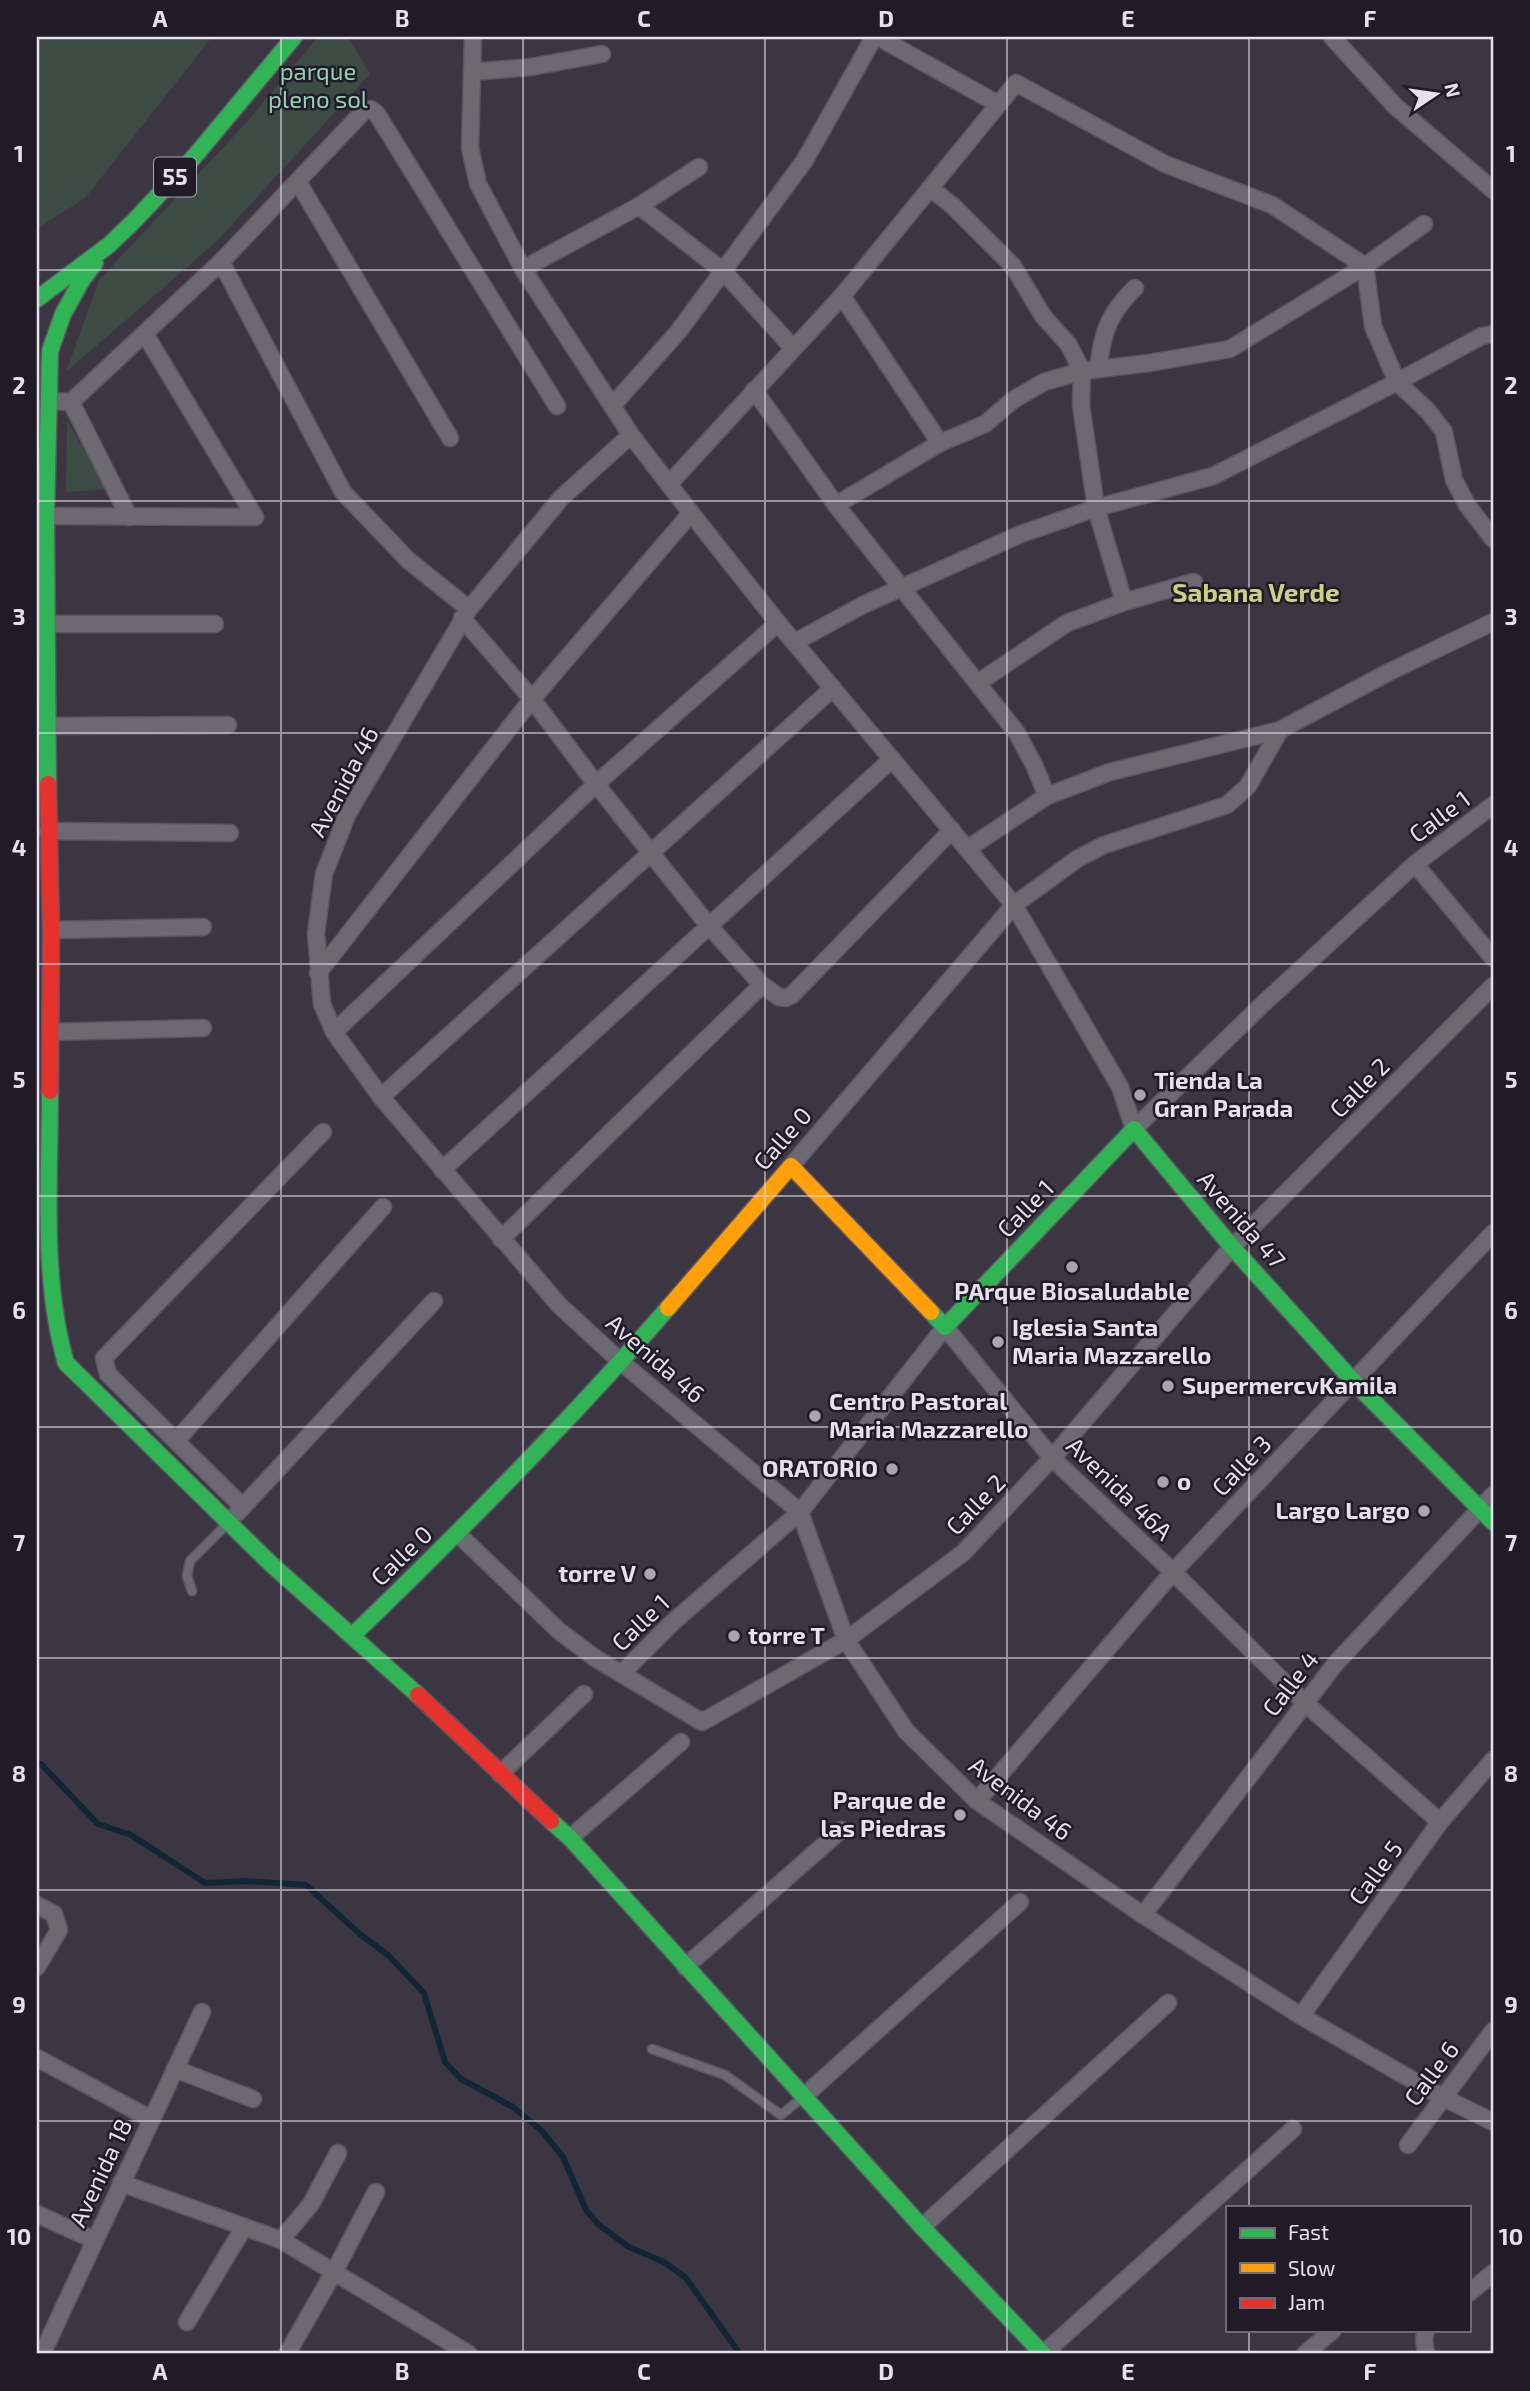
<svg xmlns="http://www.w3.org/2000/svg" width="1530" height="2391" font-family="'Exo 2',sans-serif">
	<style>
		.green { fill: #3c4c45 }
		.lines { fill: none; stroke-linecap: round; stroke-linejoin: round }
		.stream { stroke: #102635; stroke-width: 6 }
		.lane-casing { stroke: #5a5560; stroke-width: 11 }
		.street-casing { stroke: #5a5560; stroke-width: 19 }
		.fast-casing { stroke: #5a5560; stroke-width: 19 }
		.slow-casing { stroke: #5a5560; stroke-width: 19 }
		.jam-casing { stroke: #5a5560; stroke-width: 19 }
		.lane { stroke: #6d6973; stroke-width: 8 }
		.street { stroke: #6d6973; stroke-width: 16 }
		.fast { stroke: #30b455; stroke-width: 16 }
		.slow { stroke: #ff9f0a; stroke-width: 16 }
		.jam { stroke: #e5322d; stroke-width: 16 }
		.grid { fill: none; stroke: #e6e0ef; stroke-width: 2; stroke-opacity: 0.55 }
		.poi-dot { fill: #aaa4b2; stroke: #201b26; stroke-width: 2.5 }
		.labels { text-anchor: middle; stroke-width: 5; stroke-linejoin: round; paint-order: stroke }
		.shield { fill: #201b26; stroke: #aba5b3; stroke-width: 2 }
		.shield-label { font-size: 23px; font-weight: bold; fill: #e6e0ef }
		.park-label { font-size: 24px; fill: #96d0b2; stroke: #201b26 }
		.street-label { font-size: 24px; fill: #e6e0ef; stroke: #201b26 }
		.poi-label { font-size: 24px; font-weight: bold; fill: #e6e0ef; stroke: #201b26; text-anchor: start }
		.neighbourhood-label { font-size: 26px; font-weight: bold; fill: #cbd184; stroke: #201b26 }
		.neatline { fill: none; stroke: #e6e0ef; stroke-width: 2.5 }
		.grid-label { font-size: 23px; text-anchor: middle; font-weight: bold; fill: #e6e0ef }
	</style>
	<rect width="100%" height="100%" fill="#3c3642"/>
	<g class="green">
		<polygon points="37,37 212,37 85,198 37,229"/>
		<polygon points="318,37 348,37 370,74 216,242 66,372 99,280 247,122"/>
		<polygon points="67,421 107,489 66,492"/>
	</g>
	<g class="lines">
		<polyline class="stream" points="37,1763 41,1764 98,1824 131,1835 205,1883 245,1881 306,1885 361,1935 388,1955 424,1993 445,2062 461,2079 513,2107 541,2130 563,2157 586,2210 599,2225 629,2247 664,2262 686,2278 740,2354"/>
		<g class="lane-casing">
			<g id="lane">
				<polyline points="192,1591 187,1576 190,1561 228,1523"/>
				<polyline points="652,2049 725,2075 781,2115 803,2097"/>
			</g>
		</g>
		<g class="street-casing">
			<g id="street">
				<polyline points="473,37 470,148 478,184 523,269 631,435 691,513 778,623 1014,905 1120,1087 1134,1129 1265,1002 1415,864 1493,805"/>
				<polyline points="878,37 998,104"/>
				<polyline points="1332,37 1395,106 1493,190"/>
				<polyline points="472,72 531,67 602,54"/>
				<polyline points="298,182 450,438"/>
				<polyline points="930,188 953,206 1013,266 1043,316 1069,345 1082,371 1081,405 1096,508 1124,602"/>
				<polyline points="639,206 723,271 793,348"/>
				<polyline points="221,262 343,492 408,560 469,609"/>
				<polyline points="523,269 639,206 699,167"/>
				<polyline points="842,296 940,443"/>
				<polyline points="145,334 255,517"/>
				<path d="M1098 368C1103 332 1108 314 1135 288"/>
				<polyline points="754,390 836,505 1017,733 1034,765 1047,796"/>
				<polyline points="49,401 71,402 221,262 363,112 371,109 377,114 557,406"/>
				<polyline points="71,402 129,517"/>
				<polyline points="612,406 678,332 805,160 874,37"/>
				<polyline points="631,435 561,498 469,609 347,815 324,874 316,933 322,1004 334,1032 381,1097 559,1305 621,1362 800,1512 846,1640 906,1731 977,1801 1143,1915 1301,2016 1442,2097 1493,2122"/>
				<polyline points="669,484 842,296 1016,83 1165,164 1272,205 1365,266 1373,326 1397,382 1428,411 1444,432 1454,480 1467,505 1493,539"/>
				<polyline points="836,505 940,443 985,424 1013,400 1044,382 1082,371 1149,363 1230,349 1365,266 1424,224"/>
				<polyline points="46,516 255,517"/>
				<polyline points="462,618 532,699 596,784 709,926 762,985 779,997 786,998 792,995 952,830"/>
				<polyline points="46,624 215,624"/>
				<polyline points="795,642 863,605 1021,534 1096,508 1213,476 1397,382 1482,336 1493,334"/>
				<polyline points="979,682 1067,623 1124,602 1194,582"/>
				<polyline points="47,726 228,725"/>
				<polyline points="48,831 230,833"/>
				<polyline points="967,849 1047,796 1110,772 1280,730 1389,672 1493,622"/>
				<polyline points="1415,864 1493,958"/>
				<polyline points="51,930 203,927"/>
				<polyline points="318,973 532,699 691,513"/>
				<polyline points="51,1032 203,1028"/>
				<polyline points="334,1032 596,784 778,623"/>
				<polyline points="381,1097 833,688"/>
				<polyline points="791,1166 1014,905 1077,859 1104,845 1227,805 1248,786 1280,730"/>
				<polyline points="442,1170 892,759"/>
				<polyline points="501,1239 762,985"/>
				<polyline points="176,1441 383,1207"/>
				<polyline points="243,1507 108,1374 104,1358 323,1132"/>
				<polyline points="237,1513 434,1301"/>
				<polyline points="458,1534 559,1631 595,1658 702,1722 846,1640 963,1553 1052,1458 1232,1247 1493,986"/>
				<polyline points="621,1674 673,1622 800,1512 945,1327 1052,1458 1173,1572 1305,1703 1440,1822"/>
				<polyline points="500,1774 584,1694"/>
				<polyline points="977,1801 1173,1572 1493,1233"/>
				<polyline points="570,1838 681,1742"/>
				<polyline points="37,1905 54,1914 59,1930 37,1967"/>
				<polyline points="1143,1915 1336,1663 1493,1495"/>
				<polyline points="685,1967 841,1830"/>
				<polyline points="1301,2016 1440,1822 1493,1760"/>
				<polyline points="37,2058 151,2119"/>
				<polyline points="175,2069 253,2099"/>
				<polyline points="803,2097 1020,1902"/>
				<polyline points="1408,2145 1493,2031"/>
				<polyline points="121,2183 281,2240 469,2354"/>
				<polyline points="37,2214 94,2240"/>
				<polyline points="922,2227 1168,2003"/>
				<polyline points="281,2240 311,2204 338,2153"/>
				<polyline points="1469,2293 1493,2273"/>
				<polyline points="187,2322 244,2227"/>
				<polyline points="1426,2330 1424,2339 1426,2354"/>
				<polyline points="42,2354 202,2012"/>
				<polyline points="287,2354 334,2272 376,2192"/>
				<polyline points="1043,2354 1293,2129"/>
				<polyline points="1305,2354 1333,2330"/>
			</g>
		</g>
		<g class="fast-casing">
			<g id="fast">
				<polyline points="37,299 109,245 134,221 194,157 294,37"/>
				<polyline points="48,784 46,516 50,351 63,314 82,280 95,263"/>
				<path d="M50 1091C50 1180 41 1277 66 1363L271 1564 418 1695"/>
				<polyline points="931,1312 945,1327 1134,1129 1232,1247 1354,1382 1493,1522"/>
				<path d="M352 1636C461 1531 568 1423 668 1308"/>
				<polyline points="551,1821 570,1838 922,2227 1043,2354"/>
			</g>
		</g>
		<g class="slow-casing">
			<polyline id="slow" points="668,1308 791,1166 931,1312"/>
		</g>
		<g class="jam-casing">
			<g id="jam">
				<polyline points="48,784 51,930 50,1091"/>
				<polyline points="418,1695 551,1821"/>
			</g>
		</g>
		<use href="#lane" class="lane"/>
		<use href="#street" class="street"/>
		<use href="#fast" class="fast"/>
		<use href="#slow" class="slow"/>
		<use href="#jam" class="jam"/>
	</g>
	<path class="grid" d="M281 37V2354M523 37V2354M765 37V2354M1007 37V2354M1249 37V2207M37 270H1493M37 501H1493M37 733H1493M37 964H1493M37 1196H1493M37 1427H1493M37 1658H1493M37 1890H1493M37 2121H1493M1249 2330V2354"/>
	<g class="poi-dot">
		<circle cx="1140" cy="1095" r="7"/>
		<circle cx="1072" cy="1267" r="7"/>
		<circle cx="998" cy="1342" r="7"/>
		<circle cx="1168" cy="1386" r="7"/>
		<circle cx="815" cy="1416" r="7"/>
		<circle cx="892" cy="1469" r="7"/>
		<circle cx="1163" cy="1482" r="7"/>
		<circle cx="1424" cy="1511" r="7"/>
		<circle cx="650" cy="1574" r="7"/>
		<circle cx="734" cy="1636" r="7"/>
		<circle cx="960" cy="1815" r="7"/>
	</g>
	<g class="labels">
		<rect class="shield" x="154" y="157.5" width="42" height="39" rx="5"/>
		<g class="shield-label">
			<text x="175" y="185">55</text>
		</g>
		<g class="park-label">
			<text x="318" y="80">parque<tspan x="318" dy="28">pleno sol</tspan></text>
		</g>
		<g class="street-label">
			<text transform="translate(344 782) rotate(-62)" y="8">Avenida 46</text>
			<text transform="translate(1440 817) rotate(-37)" y="8">Calle 1</text>
			<text transform="translate(1360 1088) rotate(-45)" y="8">Calle 2</text>
			<text transform="translate(783 1139) rotate(-49)" y="8">Calle 0</text>
			<text transform="translate(1026 1209) rotate(-46)" y="8">Calle 1</text>
			<text transform="translate(1241 1220) rotate(49)" y="8">Avenida 47</text>
			<text transform="translate(655 1359) rotate(41)" y="8">Avenida 46</text>
			<text transform="translate(1242 1466) rotate(-46)" y="8">Calle 3</text>
			<text transform="translate(1119 1489) rotate(44)" y="8">Avenida 46A</text>
			<text transform="translate(976 1505) rotate(-46)" y="8">Calle 2</text>
			<text transform="translate(402 1556) rotate(-44)" y="8">Calle 0</text>
			<text transform="translate(641 1623) rotate(-44)" y="8">Calle 1</text>
			<text transform="translate(1291 1684) rotate(-52)" y="8">Calle 4</text>
			<text transform="translate(1020 1799) rotate(37)" y="8">Avenida 46</text>
			<text transform="translate(1376 1873) rotate(-54)" y="8">Calle 5</text>
			<text transform="translate(1432 2074) rotate(-53)" y="8">Calle 6</text>
			<text transform="translate(101 2173) rotate(-65)" y="8">Avenida 18</text>
		</g>
		<g class="poi-label">
			<text x="1154" y="1089">Tienda La<tspan x="1154" dy="28">Gran Parada</tspan></text>
			<text x="1072" y="1300" text-anchor="middle">PArque Biosaludable</text>
			<text x="1012" y="1336">Iglesia Santa<tspan x="1012" dy="28">Maria Mazzarello</tspan></text>
			<text x="1182" y="1394">SupermercvKamila</text>
			<text x="829" y="1410">Centro Pastoral<tspan x="829" dy="28">Maria Mazzarello</tspan></text>
			<text x="878" y="1477" text-anchor="end">ORATORIO</text>
			<text x="1177" y="1490">o</text>
			<text x="1410" y="1519" text-anchor="end">Largo Largo</text>
			<text x="636" y="1582" text-anchor="end">torre V</text>
			<text x="748" y="1644">torre T</text>
			<text x="946" y="1809" text-anchor="end">Parque de<tspan x="946" dy="28">las Piedras</tspan></text>
		</g>
		<g class="neighbourhood-label">
			<text x="1256" y="602">Sabana Verde</text>
		</g>
	</g>
	<rect width="1530" height="2391" fill="none" stroke="#201b26" stroke-width="77"/>
	<rect x="1226" y="2206" width="245" height="126" fill="#201b26" stroke="#6f6a76" stroke-width="2"/>
	<rect x="1240" y="2228" width="35" height="10" fill="#30b455" stroke="#6f6a76" stroke-width="2"/>
	<text x="1288" y="2240" font-size="21" fill="#e6e0ef">Fast</text>
	<rect x="1240" y="2263" width="35" height="10" fill="#ff9f0a" stroke="#6f6a76" stroke-width="2"/>
	<text x="1288" y="2276" font-size="21" fill="#e6e0ef">Slow</text>
	<rect x="1240" y="2298" width="35" height="10" fill="#e5322d" stroke="#6f6a76" stroke-width="2"/>
	<text x="1288" y="2310" font-size="21" fill="#e6e0ef">Jam</text>
	<g transform="translate(1436 94) rotate(77)" stroke="#201b26" stroke-width="5" paint-order="stroke">
	<path d="M0-5L12 26L0 18L-12 26Z" fill="#e6e0ef"/>
	<text y="-10" font-size="19" font-weight="bold" text-anchor="middle" fill="#e6e0ef">N</text>
	</g>
	<rect x="38" y="38" width="1454" height="2314" class="neatline"/>
	<g class="grid-label">
		<text x="160" y="27">A</text>
		<text x="402" y="27">B</text>
		<text x="644" y="27">C</text>
		<text x="886" y="27">D</text>
		<text x="1128" y="27">E</text>
		<text x="1370" y="27">F</text>
		<text x="19" y="162">1</text>
		<text x="1511" y="162">1</text>
		<text x="19" y="394">2</text>
		<text x="1511" y="394">2</text>
		<text x="19" y="625">3</text>
		<text x="1511" y="625">3</text>
		<text x="19" y="856">4</text>
		<text x="1511" y="856">4</text>
		<text x="19" y="1088">5</text>
		<text x="1511" y="1088">5</text>
		<text x="19" y="1319">6</text>
		<text x="1511" y="1319">6</text>
		<text x="19" y="1551">7</text>
		<text x="1511" y="1551">7</text>
		<text x="19" y="1782">8</text>
		<text x="1511" y="1782">8</text>
		<text x="19" y="2013">9</text>
		<text x="1511" y="2013">9</text>
		<text x="19" y="2245">10</text>
		<text x="1511" y="2245">10</text>
		<text x="160" y="2380">A</text>
		<text x="402" y="2380">B</text>
		<text x="644" y="2380">C</text>
		<text x="886" y="2380">D</text>
		<text x="1128" y="2380">E</text>
		<text x="1370" y="2380">F</text>
	</g>
</svg>
